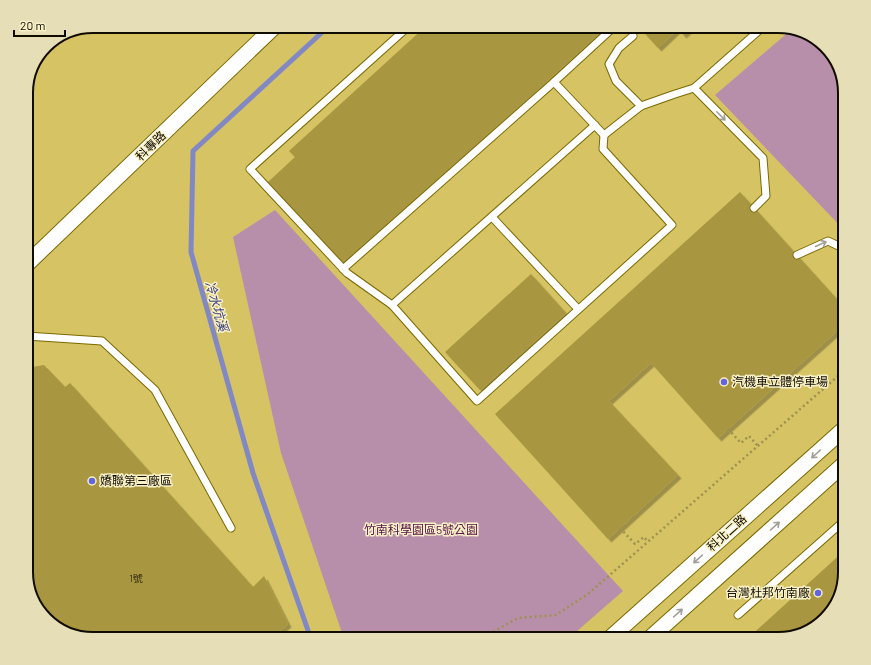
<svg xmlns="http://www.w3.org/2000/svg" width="871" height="665" font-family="Barlow,'Noto Sans TC',sans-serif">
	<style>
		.built { fill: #d6c363 }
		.green { fill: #b88fab }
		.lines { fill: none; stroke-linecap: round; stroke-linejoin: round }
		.stream { stroke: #8188c3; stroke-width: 5 }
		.building { fill: #a8963f; filter: url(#shadow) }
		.lane-casing { stroke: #7b6900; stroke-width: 9 }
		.street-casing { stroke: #7b6900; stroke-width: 17 }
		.path { stroke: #9e9152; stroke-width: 2.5; stroke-dasharray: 2 3; stroke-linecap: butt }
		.lane { stroke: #fff; stroke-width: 7 }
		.street { stroke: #fff; stroke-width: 15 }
		.oneway { stroke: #a09e99 }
		.poi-dot { fill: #6365de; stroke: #f8f0c6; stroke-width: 1.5 }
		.labels { text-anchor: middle; stroke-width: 3; stroke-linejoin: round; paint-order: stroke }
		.number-label { font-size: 10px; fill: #372e10 }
		.street-label { font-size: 12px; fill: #110c00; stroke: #f8f0c6 }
		.poi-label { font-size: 12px; fill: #110c00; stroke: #f8f0c6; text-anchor: start }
		.park-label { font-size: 12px; fill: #551046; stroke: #f8f0c6 }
		.water-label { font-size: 13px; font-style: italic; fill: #383a81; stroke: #f8f0c6 }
		.rim { fill: none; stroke: #110c00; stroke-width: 2 }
	</style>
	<defs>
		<filter id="shadow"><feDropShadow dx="3.5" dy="3.5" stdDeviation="0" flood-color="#0004"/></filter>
	</defs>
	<rect width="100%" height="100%" fill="#e0cf78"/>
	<polygon class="built" points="93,26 778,26 819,40 838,64 845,93 845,572 831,613 807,632 778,639 93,639 52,625 33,602 26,576 26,88 33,63 49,43"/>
	<g class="green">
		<polygon points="791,30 819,40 838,64 845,93 845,231 715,95"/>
		<polygon points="275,210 623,591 568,639 344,639 281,453 233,237"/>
	</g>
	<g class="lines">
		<polyline class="stream" points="311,639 253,473 191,252 193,151 329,26"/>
	</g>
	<g class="building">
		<polygon points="426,26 608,26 344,266 268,182 295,157 289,151"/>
		<polygon points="638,26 693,26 683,35 678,29 658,48"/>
		<polygon points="740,192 845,308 845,324 718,438 651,363 609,401 678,475 608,539 495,414"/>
		<polygon points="531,274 566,313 480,390 445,352"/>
		<polygon points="44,365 65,387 70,383 253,587 264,576 288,624 276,634 280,639 93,639 52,625 33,602 26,576 26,368"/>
		<polygon points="845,550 845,572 831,613 807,632 778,639 747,639"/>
	</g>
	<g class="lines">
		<g class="lane-casing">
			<g id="lane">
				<polyline points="615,26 554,82 604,135 641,106 675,94 694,88 764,26"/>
				<polyline points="633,36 619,48 609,64 616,81 641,106"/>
				<polyline points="694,88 763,158 766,196 754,208"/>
				<polyline points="595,125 392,305 477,401 672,225 603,149 604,135"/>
				<polyline points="492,217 578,309"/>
				<polyline points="797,255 828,241 845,249"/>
				<polyline points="343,269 554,82"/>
				<polyline points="392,305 347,273 250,169 409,26"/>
				<polyline points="26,336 102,341 155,390 231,528"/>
				<polyline points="738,615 845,520"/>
			</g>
		</g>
		<g class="street-casing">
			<g id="street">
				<polyline points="26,265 275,26"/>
				<polyline points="609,639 845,428"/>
				<polyline points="649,639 845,463"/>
			</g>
		</g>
		<g class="path">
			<polyline points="728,429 741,443 749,436 758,446"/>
			<polyline points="620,528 635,544 644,537 648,542"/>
			<polyline points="480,639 518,618 556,615 588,594 845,370"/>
		</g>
		<use href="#lane" class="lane"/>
		<use href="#street" class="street"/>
	</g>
	<defs><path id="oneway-shaft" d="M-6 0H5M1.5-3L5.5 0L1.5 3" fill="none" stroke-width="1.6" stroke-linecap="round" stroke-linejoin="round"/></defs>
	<g class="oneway">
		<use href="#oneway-shaft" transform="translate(721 116) rotate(45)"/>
		<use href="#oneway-shaft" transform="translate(821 244) rotate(-25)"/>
		<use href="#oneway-shaft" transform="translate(816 454) rotate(138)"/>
		<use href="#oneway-shaft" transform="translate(775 526) rotate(-42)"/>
		<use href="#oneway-shaft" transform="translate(698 559) rotate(138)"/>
		<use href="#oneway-shaft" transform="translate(678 613) rotate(-42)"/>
	</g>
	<g class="poi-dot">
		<circle cx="724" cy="382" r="4"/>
		<circle cx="92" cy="481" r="4"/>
		<circle cx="818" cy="593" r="4"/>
	</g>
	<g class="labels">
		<g class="number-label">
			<text x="136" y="582">1號</text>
		</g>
		<g class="street-label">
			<text transform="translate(151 146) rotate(-44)" y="4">科專路</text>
			<text transform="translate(727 533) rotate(-42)" y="4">科北二路</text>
		</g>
		<g class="poi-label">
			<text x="732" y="386">汽機車立體停車場</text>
			<text x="100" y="485">嬌聯第三廠區</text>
			<text x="810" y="597" text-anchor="end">台灣杜邦竹南廠</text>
		</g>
		<g class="park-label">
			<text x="421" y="534">竹南科學園區5號公園</text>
		</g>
		<g class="water-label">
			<text transform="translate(217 306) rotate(74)" y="5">冷水坑溪</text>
		</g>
	</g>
	<path d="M0 0H871V665H0ZM93 33H778A60 60 0 0 1 838 93V572A60 60 0 0 1 778 632H93A60 60 0 0 1 33 572V93A60 60 0 0 1 93 33Z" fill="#e6deb6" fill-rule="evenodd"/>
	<path class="rim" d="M93 33H778A60 60 0 0 1 838 93V572A60 60 0 0 1 778 632H93A60 60 0 0 1 33 572V93A60 60 0 0 1 93 33Z"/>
	<path d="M14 30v6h51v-6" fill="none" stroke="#110c00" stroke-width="2"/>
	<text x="20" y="30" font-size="12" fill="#110c00" stroke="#f8f0c6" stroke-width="3" paint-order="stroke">20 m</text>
</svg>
